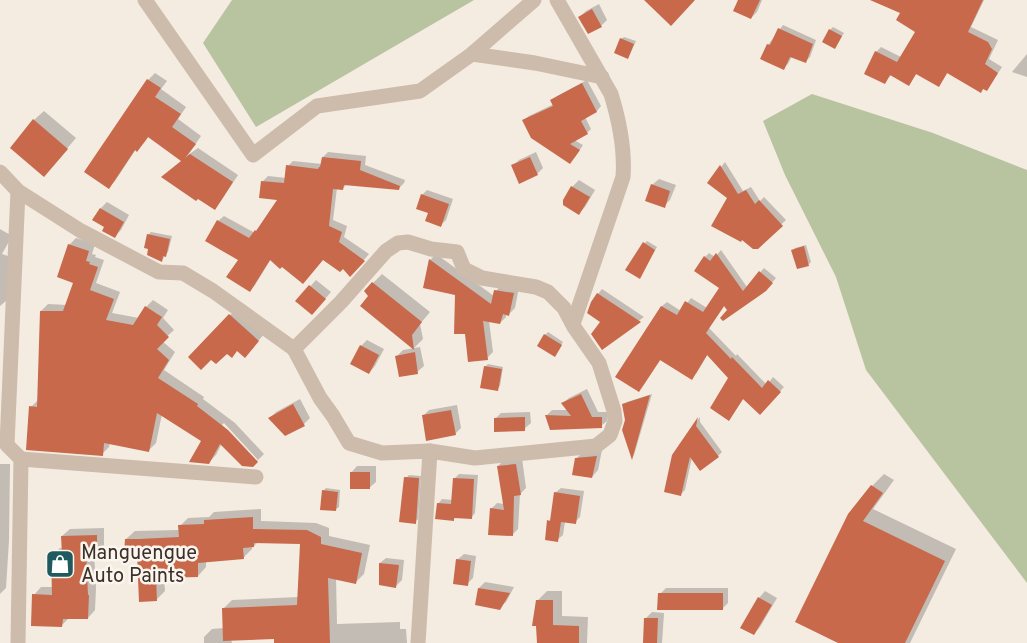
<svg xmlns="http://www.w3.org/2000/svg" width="1027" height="643" font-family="Overpass,sans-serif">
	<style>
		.green { fill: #b8c4a0 }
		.shadow { fill: #0003 }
		.building { fill: #c8694b }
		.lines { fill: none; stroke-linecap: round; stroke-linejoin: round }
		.minor { stroke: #cdbbac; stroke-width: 15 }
		.labels { text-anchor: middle; stroke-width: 5; stroke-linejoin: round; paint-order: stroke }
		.poi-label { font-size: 20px; fill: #3b302b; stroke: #fbf5ee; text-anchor: start }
	</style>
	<rect width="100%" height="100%" fill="#f4ebe1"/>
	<g class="green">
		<polygon points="232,0 474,0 256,127 203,43"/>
		<polygon points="812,94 933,133 1027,170 1027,583 866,370 836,277 785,175 763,121"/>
	</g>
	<g class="shadow">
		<polygon points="739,0 762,0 757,12 751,18"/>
		<polygon points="878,0 984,0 971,27 998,40 989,59 1002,67 991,84 986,89 948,72 943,80 939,85 917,73 909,84 892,74 885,82 866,73 876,52 881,47 901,57 917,32 902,12"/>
		<polygon points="599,4 607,20 601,26 580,17 586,11"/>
		<polygon points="783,25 816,40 810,57 806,61 792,56 788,64 783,68 768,45"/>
		<polygon points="833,27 844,33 835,48 830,30"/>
		<polygon points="624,37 636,41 630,54 628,57 621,39"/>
		<polygon points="1027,54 1027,77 1012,72"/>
		<polygon points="155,73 167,81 161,89 186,107 178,119 201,136 188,155 198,148 238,175 221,201 214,208 163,177 183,160 149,136 144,143 137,150 136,149 115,181 109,187 86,172 148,80"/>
		<polygon points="587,80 601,106 597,111 585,117 591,129 587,133 574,140 583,145 575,157 524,120 529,116 554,104 552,101 557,96"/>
		<polygon points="44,111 76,138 53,165 34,120"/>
		<polygon points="328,152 366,156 365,165 405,180 404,183 398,189 348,183 342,189 337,188 333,220 347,226 344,237 369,254 356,269 343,267 323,259 271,259 255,285 250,290 240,259 218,221 224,216 255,233 280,199 263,181 268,176 286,178 288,166 293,161 322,164 323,157"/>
		<polygon points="536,152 543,168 537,174 513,166 519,160"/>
		<polygon points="725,162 743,191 751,187 760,201 764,197 786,220 757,247 729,198 709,183"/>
		<polygon points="659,179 676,185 670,200 664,206 652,185"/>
		<polygon points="579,180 595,190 585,207 579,213 565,200 573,186"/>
		<polygon points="427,190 453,199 446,220 441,225 430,212 422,195"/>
		<polygon points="107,202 129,215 121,230 115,236 106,226 101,208"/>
		<polygon points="0,229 12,236 2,254 11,257 7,300 0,306"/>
		<polygon points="151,232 172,236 168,252 165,255 162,261 148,235"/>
		<polygon points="76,238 95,244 92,254 96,255 95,257 104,260 96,283 120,292 112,313 139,318 146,307 153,300 168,310 163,318 174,330 162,341 175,352 164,370 204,397 203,399 235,423 264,454 258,460 224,423 222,425 255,460 258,460 252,465 222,443 216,455 209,462 203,440 162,414 156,443 149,450 110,443 109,447 102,454 31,407 38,400 41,311 48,304 67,305 75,282 69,245"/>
		<polygon points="647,241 657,247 640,277 645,243"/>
		<polygon points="806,245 811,262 809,264 798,268 793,251 795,248"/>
		<polygon points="721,250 747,287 764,268 776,278 770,285 729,310 725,305 709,328 736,356 737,354 767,385 773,377 784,387 760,413 744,398 729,419 730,377 708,354 696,374 661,359 643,386 618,377 662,306 667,302 681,311 691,298 707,308 721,287 705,257 709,253 715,257"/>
		<polygon points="436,254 494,296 496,291 502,284 519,287 515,308 509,314 506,314 506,317 500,323 489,321 493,352 487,358 466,333 456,294 430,260"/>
		<polygon points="382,274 430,312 420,324 423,339 414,348 362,306 370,296 373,283"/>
		<polygon points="316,280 331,292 318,307 297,301"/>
		<polygon points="602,289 644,317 602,348 602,321 598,294"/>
		<polygon points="236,309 264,334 251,350 238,349 211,358 190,357"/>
		<polygon points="548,332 563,342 557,352 545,335"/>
		<polygon points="367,340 384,349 375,366 369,373 361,346"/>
		<polygon points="420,347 424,366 417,372 397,356 403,350"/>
		<polygon points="488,364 503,367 500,386 497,389 485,367"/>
		<polygon points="587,389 598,412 607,412 607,421 601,426 547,415 552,410 569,410 563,403 569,398"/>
		<polygon points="652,394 634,455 632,457 624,405 627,402"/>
		<polygon points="300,399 310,418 304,424 270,418 276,412"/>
		<polygon points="457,405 461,428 455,434 423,416 429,410"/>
		<polygon points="530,412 531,423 524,429 495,419 501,413"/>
		<polygon points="700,417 700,422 722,452 718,456 692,457 685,490 681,494 673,456"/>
		<polygon points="602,450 598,470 592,477 576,459 583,452"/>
		<polygon points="522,458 526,488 520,494 518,529 512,535 491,509 497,503 504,504 498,466 504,460"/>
		<polygon points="0,464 10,464 9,540 6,588 0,594"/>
		<polygon points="357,466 376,466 376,482 369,488 351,473"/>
		<polygon points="459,474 478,475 475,513 471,518 456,517 453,520 438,504 442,499 453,500 454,479"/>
		<polygon points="884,474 894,480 873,509 956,549 910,643 841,643 797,621 872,486"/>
		<polygon points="409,475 421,476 418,519 415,522 406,478"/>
		<polygon points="326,488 340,490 339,507 336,509 323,491"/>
		<polygon points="561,488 584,491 580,517 575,522 565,521 563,535 557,540 549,521 552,518 555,493"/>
		<polygon points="261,509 261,521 316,523 329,528 329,536 370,545 364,574 356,582 336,578 337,624 400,622 400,629 406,629 407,643 275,643 275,637 231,639 232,643 204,643 204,637 212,629 224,628 224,608 232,600 299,597 301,543 258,542 254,546 252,546 252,549 243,558 206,560 206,567 198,576 164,577 165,591 156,600 138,552 126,539 135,531 180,530 180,526 188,518 209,517 214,512"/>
		<polygon points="104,528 104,545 97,552 94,552 96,588 95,610 88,618 70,617 62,625 34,595 41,587 54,587 52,556 60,548 63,548 62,536 70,529"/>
		<polygon points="464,554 476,556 473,578 467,584 457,560"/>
		<polygon points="386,558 404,560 402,580 396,586 380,563"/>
		<polygon points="485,582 514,587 506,602 499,608 479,588"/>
		<polygon points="666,588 728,588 728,603 722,609 660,594"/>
		<polygon points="547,591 562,591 562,616 588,617 587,643 538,643 537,601"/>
		<polygon points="765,591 777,598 760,627 754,634 759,598"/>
		<polygon points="652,612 664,613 662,643 644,643 646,618"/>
	</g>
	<g class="building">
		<polygon points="644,0 695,0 671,26"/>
		<polygon points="738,0 760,0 751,19 733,11"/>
		<polygon points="870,0 983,0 968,32 988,42 992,49 985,64 998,73 987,91 983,89 981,93 947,73 939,87 916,74 909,86 890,75 885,84 864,74 875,51 897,62 915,32 896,20 900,13"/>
		<polygon points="592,9 602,27 588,34 578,17"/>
		<polygon points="778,28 813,44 806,63 790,57 784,70 760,59 767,44 770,45"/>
		<polygon points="829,29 842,36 835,49 822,42"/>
		<polygon points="620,38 634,44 628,59 614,53"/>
		<polygon points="147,79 161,88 155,97 181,114 172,127 196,144 185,158 190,154 233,182 215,210 198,199 196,201 161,177 181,161 148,137 137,152 135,150 109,189 84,172"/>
		<polygon points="582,83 597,112 581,121 588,134 570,144 580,150 570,164 531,138 522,120 553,106 550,100"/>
		<polygon points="33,119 68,149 44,177 10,148"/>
		<polygon points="322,157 361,161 360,170 400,186 399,190 344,185 343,190 333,189 329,226 342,232 339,242 365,261 350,277 343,269 340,272 323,260 303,284 282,267 280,269 270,260 250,292 226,277 238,260 205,241 217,220 249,238 255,230 256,231 277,200 259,198 261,181 284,183 286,165 318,169 319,167 320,167"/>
		<polygon points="530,157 538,175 519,184 511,165"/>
		<polygon points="720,165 738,194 746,190 755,204 759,200 783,226 758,249 753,249 742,240 741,242 711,226 727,198 707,183"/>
		<polygon points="651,184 670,191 665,208 645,201"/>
		<polygon points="571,186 590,197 579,215 563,205 563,200"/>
		<polygon points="421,194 449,204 441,227 425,221 428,213 416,209"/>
		<polygon points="100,208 124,222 115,238 102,231 104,227 92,220"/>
		<polygon points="147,234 170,239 166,257 163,256 162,262 147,255 148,249 144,248"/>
		<polygon points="643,242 655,250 640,279 625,270"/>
		<polygon points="68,244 89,251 86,261 90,262 89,264 98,267 90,290 114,299 106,320 133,325 145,306 162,317 157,325 169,337 157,349 169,360 158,378 198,404 197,406 228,430 258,462 253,467 242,466 220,444 209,464 189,462 201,441 157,413 149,452 104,443 103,456 26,450 29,406 37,407 40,311 63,311 73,283 57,277"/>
		<polygon points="804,246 809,266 797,269 791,250"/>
		<polygon points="716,253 743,291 759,271 773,283 766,291 723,321 720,318 727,310 724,306 706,333 731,359 732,357 762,388 768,380 781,392 760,415 743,399 729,421 710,408 728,378 707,355 692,380 660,360 639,392 615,377 661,306 677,315 685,301 703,312 719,288 694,271 704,256 710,261"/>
		<polygon points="429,259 491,304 494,290 514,293 509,316 503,314 500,324 483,321 488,360 468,362 465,334 454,334 455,295 423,288"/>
		<polygon points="372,282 422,322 412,335 414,350 360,306 368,296 364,291"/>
		<polygon points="309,285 326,299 312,315 295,301"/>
		<polygon points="597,293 641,322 602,350 591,334 600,322 587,313 591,302"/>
		<polygon points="229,314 259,341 245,358 237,351 232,358 227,354 216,364 211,360 201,370 188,357"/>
		<polygon points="544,334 562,345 555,357 537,346"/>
		<polygon points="360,345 379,355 369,374 350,364"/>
		<polygon points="415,352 418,374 399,377 395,356"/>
		<polygon points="484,366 502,369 498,391 480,388"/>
		<polygon points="581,394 592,417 602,417 602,428 550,430 545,415 571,416 561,403"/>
		<polygon points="650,395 632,460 622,430 625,420 622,404"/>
		<polygon points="293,404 305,426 285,436 268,418"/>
		<polygon points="451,410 456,435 426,441 422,415"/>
		<polygon points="525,417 525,431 494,432 494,418"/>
		<polygon points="698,417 696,426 719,457 700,471 690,457 681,496 664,492 672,455"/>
		<polygon points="597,456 592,478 572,475 575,458"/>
		<polygon points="516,464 521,495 514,496 513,536 488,535 490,508 504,510 497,466"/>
		<rect x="350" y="472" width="20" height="17"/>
		<polygon points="404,477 419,478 416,524 399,522"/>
		<polygon points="453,478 474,479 472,519 454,518 454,521 435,519 437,503 451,504"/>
		<polygon points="871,485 883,493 863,521 945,561 905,643 838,643 795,622 848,514"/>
		<polygon points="322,490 338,492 336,511 320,510"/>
		<polygon points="554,492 580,496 576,524 561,522 558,542 545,540 547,520 550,521"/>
		<polygon points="253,517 253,529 307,530 321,537 321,544 362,553 356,584 328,578 330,643 274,643 274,639 223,641 222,608 297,605 300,544 254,543 254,547 243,548 244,559 198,563 198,577 156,578 157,601 139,602 137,554 124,554 125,539 139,539 179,537 178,525 204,524 204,520"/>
		<polygon points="97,535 97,554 86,554 88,595 89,595 88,619 63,619 62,627 31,626 32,594 52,595 51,555 62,554 61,536"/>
		<polygon points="456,559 471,561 468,586 453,584"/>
		<polygon points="379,563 399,565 396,588 379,585"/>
		<polygon points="478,588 510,593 500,610 475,605"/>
		<polygon points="658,593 723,593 723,610 657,610"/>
		<polygon points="758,597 772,605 754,635 740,628"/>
		<polygon points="536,600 553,600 553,625 579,626 579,643 537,643 536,626 532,626"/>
		<polygon points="644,618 658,618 657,643 643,643"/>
	</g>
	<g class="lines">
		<g class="minor">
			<polyline points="145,0 253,155 317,106 420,91 472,54 534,0"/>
			<path d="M557 0 611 94C619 120 625 150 623 177L573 324"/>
			<polyline points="472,54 535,63 602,77"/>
			<polyline points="0,172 18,191 7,445 21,459 18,643"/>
			<polyline points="18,191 81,231 159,272 183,273 213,291 294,349 320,398 333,416 349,443 382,453 430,451 418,643"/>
			<polyline points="294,349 341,302 386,251 398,243 408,242 431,249 457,252 464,269 482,278 536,287 548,292 564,308 574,327 599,363 614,411 615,421 610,435 596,446 475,458 430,451"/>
			<polyline points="21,459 256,477"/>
		</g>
	</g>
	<defs>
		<g id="shop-square" transform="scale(1.5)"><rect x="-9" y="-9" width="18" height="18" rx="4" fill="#1f5a5e" stroke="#fbf5ee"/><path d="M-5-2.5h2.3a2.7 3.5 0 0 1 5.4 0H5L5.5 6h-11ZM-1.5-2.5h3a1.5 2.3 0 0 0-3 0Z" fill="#fff"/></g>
	</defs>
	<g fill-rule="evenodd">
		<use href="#shop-square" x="60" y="564"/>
	</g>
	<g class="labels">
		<g class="poi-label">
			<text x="81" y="559">Manguengue<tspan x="81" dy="23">Auto Paints</tspan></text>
		</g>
	</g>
</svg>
